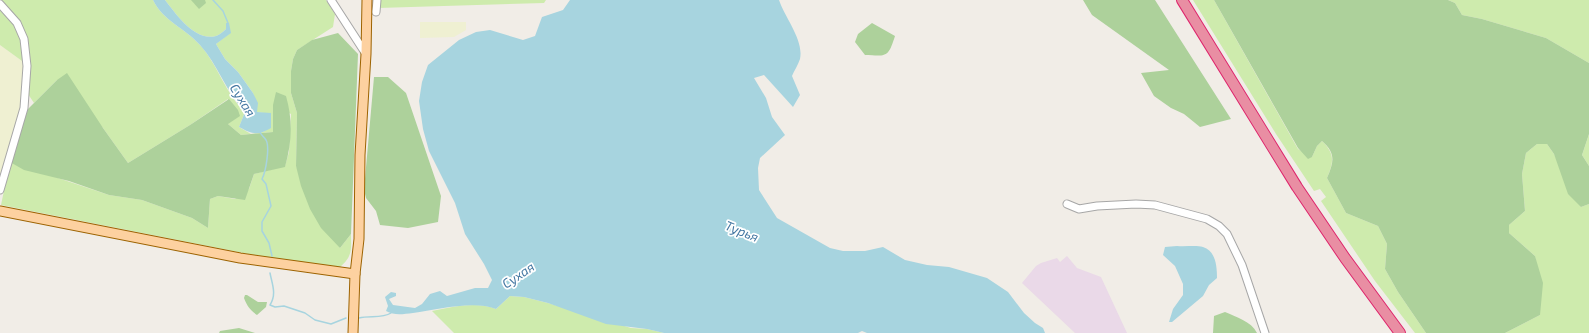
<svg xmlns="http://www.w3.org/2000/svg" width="1589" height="333" font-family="'Exo 2',sans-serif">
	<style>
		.industrial { fill: #ead9e8 }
		.farmland { fill: #eff0d2 }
		.grass { fill: #ceebad }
		.forest { fill: #add19b }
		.water { fill: #a7d4df }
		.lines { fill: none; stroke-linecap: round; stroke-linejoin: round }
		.stream { stroke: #a7d4df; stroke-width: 1.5 }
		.minor-casing { stroke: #a7a7a7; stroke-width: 9 }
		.major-casing { stroke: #9d6300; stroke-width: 11 }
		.highway-casing { stroke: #de256c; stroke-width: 12 }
		.minor { stroke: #fff; stroke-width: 7 }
		.major { stroke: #fdd1a0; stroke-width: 9 }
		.highway { stroke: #e98ea3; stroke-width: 10 }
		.labels { text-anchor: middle; stroke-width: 3.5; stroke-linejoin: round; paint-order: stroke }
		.water-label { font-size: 13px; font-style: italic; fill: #4477a2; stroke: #fff }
	</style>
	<rect width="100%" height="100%" fill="#f1ede7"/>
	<polygon class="industrial" points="1067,256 1077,268 1101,277 1127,333 1075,333 1022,283 1036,266 1041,263 1057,258 1060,262"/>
	<g class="farmland">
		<polygon points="420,22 466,22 466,30 454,37 420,38"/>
		<polygon points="0,45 25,63 21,107 0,177"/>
	</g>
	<g class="grass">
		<path d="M0 0H153C163 21 185 28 200 45 218 65 225 93 245 112L239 127 251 134 265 131 271 114 257 112 253 93 238 72 225 59 216 44 230 33 226 23V29C223 32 219 35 216 36 195 42 176 14 165 0H326L335 14 333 27 297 50 293 59 291 71V93L297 113 296 166 340 248 351 234C351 249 353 256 340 267L274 259 1 205 10 162 109 195 142 200 192 218 208 228 210 199 218 196 235 199 249 189 254 174 285 166 289 152 291 114 273 105V132L241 135 228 124V99L190 125 128 163 103 128 57 80 34 103 26 91 29 66 0 45Z"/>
		<polygon points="379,0 546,0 544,3 378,8"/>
		<path d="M1193 0H1214L1298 149 1312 157 1317 146 1322 141C1335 154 1334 161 1327 178L1346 213 1378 226 1387 244 1385 269 1398 292 1426 333H1415L1375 281 1321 201 1326 197 1320 189 1314 191 1276 134Z"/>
		<polygon points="1448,0 1589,0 1589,63 1546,38 1482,19 1462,15 1455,3"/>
		<polygon points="1589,134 1589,166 1582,155"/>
		<polygon points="1537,144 1547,144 1554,154 1581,207 1589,204 1589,333 1505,333 1540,315 1535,256 1509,233 1509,225 1525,211 1522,174 1526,153"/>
		<path d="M510 296 524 297 548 303 631 328 647 329 664 333H454L432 311C452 307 476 301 496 309Z"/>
	</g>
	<g class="forest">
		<polygon points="191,0 205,0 206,3 199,9"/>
		<polygon points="1083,0 1155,0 1231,119 1200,127 1184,114 1171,108 1154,96 1141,73 1169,70 1092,15"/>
		<path d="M1214 0H1448L1455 3 1462 15 1482 19 1546 38 1589 63V134L1582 155 1589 166V204L1581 207 1568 194 1554 154 1547 144H1537L1526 153 1522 174 1525 211 1509 225V233L1535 256 1543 283 1540 315 1505 333H1426L1398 292 1385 269 1387 244 1378 226 1346 213 1327 178C1334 162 1336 153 1322 141L1317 146 1312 157 1308 159 1298 148Z"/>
		<path d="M872 23 895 36C888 58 887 56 865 55L855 42 858 34Z"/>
		<polygon points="338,33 358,54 351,234 340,248 321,228 310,209 301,186 296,166 297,113 291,93 291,71 293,59 297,50 312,40"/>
		<path d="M67 73 103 128 128 163 190 125 229 99 238 110 240 116 228 124 241 135 273 132V105L276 92 286 96C293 121 292 142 285 167L254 174 245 200 218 196 210 199 208 228 192 218 142 200 109 195 69 181 24 170 10 162 27 110 57 80Z"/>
		<polygon points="374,77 388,77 406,93 441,196 438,222 408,228 380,225 376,211 366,198 364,190"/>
		<path d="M245 295H247L258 302H267L266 307 257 315C250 310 247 306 244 298Z"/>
		<path d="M1225 312C1236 317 1251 321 1257 333H1213L1214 316Z"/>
		<polygon points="239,328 255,333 219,333 220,331"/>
	</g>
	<g class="water">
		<path d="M153 0H165C176 14 195 42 216 36 219 35 223 32 226 29V23H229L231 33 216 44 225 59 238 72 253 93 258 103 257 112 271 113V128C257 136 252 134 239 127L245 112C226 92 218 65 200 45 185 28 163 21 153 0Z"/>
		<path d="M570 0H779C785 18 804 40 800 59 798 65 794 71 792 76L800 95 793 107 764 75 754 78 766 98 772 117 785 135 760 158 758 168 759 190 777 218 830 248 843 251H865L883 247 905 260 927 265 949 267 987 278 1008 292 1024 313 1035 323 1043 328 1045 333H867L862 331 858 333H664L647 329 606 324 548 303 524 297 510 296 496 309C472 300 438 310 413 313 403 314 395 316 386 311L388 306 385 297 391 292 396 293V296L389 299 393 305 415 308 422 304 430 294 440 291 447 296 475 288H488L492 280 484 264 465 234 455 203 429 151 423 129 419 101 422 82 428 65 459 40 476 32 490 30 523 40 535 36 542 17 563 10Z"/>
		<path d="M1177 246C1185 247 1196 245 1203 247 1216 251 1217 267 1217 278L1209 285 1203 296 1172 322H1169L1173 309 1183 295V284L1175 266 1163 255 1165 247Z"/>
	</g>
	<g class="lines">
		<g class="stream">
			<polyline points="213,0 223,11 228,23"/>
			<path d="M260 132C261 135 264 137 266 140 270 147 266 171 262 179L266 184 271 206 262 222V231L269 243 272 256"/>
			<path d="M270 273C272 284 277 294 270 305L275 307 284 306 305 313 315 320 331 324 346 318"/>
			<path d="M359 318C369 315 382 319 391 313"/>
		</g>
		<g class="minor-casing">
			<g id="minor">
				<polyline points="331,0 366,54"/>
				<polyline points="0,4 17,23 24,39 27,66 24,108 0,190"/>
				<polyline points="376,12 377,0"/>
				<polyline points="1067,204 1079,209 1097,206 1136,204 1155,205 1207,219 1219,226 1227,234 1242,265 1265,333"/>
			</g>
		</g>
		<g class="major-casing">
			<g id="major">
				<polyline points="0,211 240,258 355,274"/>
				<polyline points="353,333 355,274 359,239 360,155 366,54 367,0"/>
			</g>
		</g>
		<g class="highway-casing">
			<polyline id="highway" points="1182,0 1297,187 1345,258 1400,333"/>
		</g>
		<use href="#minor" class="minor"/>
		<use href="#major" class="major"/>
		<use href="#highway" class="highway"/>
	</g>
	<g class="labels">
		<g class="water-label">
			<text transform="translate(243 100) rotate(58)" y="5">Сухая</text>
			<text transform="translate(742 231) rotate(22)" y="5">Турья</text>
			<text transform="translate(518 275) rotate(-34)" y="5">Сухая</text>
		</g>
	</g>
</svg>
